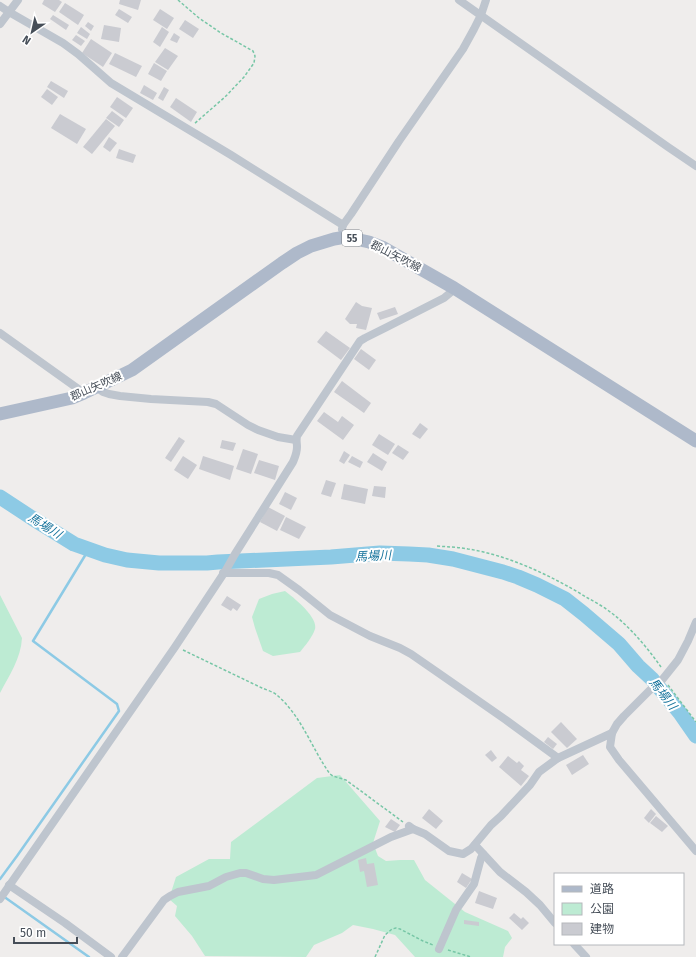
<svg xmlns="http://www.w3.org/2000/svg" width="696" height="957" font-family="'Fira Sans','Noto Sans JP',sans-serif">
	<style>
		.green { fill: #bdebd3 }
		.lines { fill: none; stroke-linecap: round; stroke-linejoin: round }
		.stream { stroke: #8dcae5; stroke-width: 2.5 }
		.river { stroke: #8dcae5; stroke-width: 15 }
		.building { fill: #cacbd1 }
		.path { stroke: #77c6a6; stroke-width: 1.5; stroke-dasharray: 3 2; stroke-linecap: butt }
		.street { stroke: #bec5ce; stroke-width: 8 }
		.primary { stroke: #aeb9ca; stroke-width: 13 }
		.labels { text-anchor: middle; stroke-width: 4; stroke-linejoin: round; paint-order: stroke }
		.shield { fill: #fff; stroke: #7e838a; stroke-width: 1 }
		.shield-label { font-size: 10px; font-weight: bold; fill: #464e58 }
		.street-label { font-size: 11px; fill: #464e58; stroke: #fff }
		.water-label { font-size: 12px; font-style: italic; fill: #16739c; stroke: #fff }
	</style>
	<rect width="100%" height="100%" fill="#efedec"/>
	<g class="green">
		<path d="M285 591C293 597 318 617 315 629 313 636 305 646 300 652L273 656 263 651 255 628 252 617 259 599 272 594Z"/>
		<path d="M0 595 22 638C21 658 9 676 0 693Z"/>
		<polygon points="340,775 380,821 373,843 378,856 386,861 400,860 414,860 425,880 465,912 508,931 512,938 505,947 503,957 415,957 395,935 373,929 353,925 342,933 314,945 306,957 205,956 192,936 175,916 177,906 169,899 176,877 209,859 230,859 231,842 317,778"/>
	</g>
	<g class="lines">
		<g class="stream">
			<polyline points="0,879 17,856 119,711 117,704 33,641 89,549"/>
			<polyline points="3,896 89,957"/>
		</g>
		<polyline class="river" points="0,497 32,518 74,544 105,555 127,560 159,563 207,563 218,562 331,557 380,553 409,554 428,555 453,559 503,572 518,577 537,585 565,599 584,614 619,644 638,666 652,679 680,713 696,736"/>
	</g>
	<g class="building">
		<polygon points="44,0 59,0 62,2 55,12 42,4"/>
		<polygon points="120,0 141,0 138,10 119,4"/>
		<polygon points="65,3 84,15 78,25 59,12"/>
		<polygon points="119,9 132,17 128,23 115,15"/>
		<polygon points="160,9 174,18 167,29 153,20"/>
		<polygon points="53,15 69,25 66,30 50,19"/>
		<polygon points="185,20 199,29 193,38 179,29"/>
		<polygon points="88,22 94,26 91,31 85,26"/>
		<polygon points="104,25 121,28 119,42 101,39"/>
		<polygon points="81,27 90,34 87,39 77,33"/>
		<polygon points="162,27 169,32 160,47 153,42"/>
		<polygon points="174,33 180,37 177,43 170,40"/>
		<polygon points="76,35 85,41 81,46 72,40"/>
		<polygon points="91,39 112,53 103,67 82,53"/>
		<polygon points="165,48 178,56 168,70 155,62"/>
		<polygon points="115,53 142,66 136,77 109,64"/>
		<polygon points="154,63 167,71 161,81 148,74"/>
		<polygon points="51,81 68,91 64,98 47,87"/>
		<polygon points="144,85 157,93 153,100 140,93"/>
		<polygon points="164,87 169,90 163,101 158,98"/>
		<polygon points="47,89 58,97 52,105 41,97"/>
		<polygon points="117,97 133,108 126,118 110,107"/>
		<polygon points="176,98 197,112 191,122 170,107"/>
		<polygon points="112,111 124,120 119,127 106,118"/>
		<polygon points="60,114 86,129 77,144 51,128"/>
		<polygon points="106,119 115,126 92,154 83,147"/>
		<polygon points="109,137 117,143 110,152 103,147"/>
		<polygon points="119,149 136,155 133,163 116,158"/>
		<polygon points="356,302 362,306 372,308 366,330 356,328 357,324 350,324 345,319"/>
		<polygon points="395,307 398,314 380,320 377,313"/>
		<polygon points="326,331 350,348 341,360 317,342"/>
		<polygon points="361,349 376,360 369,370 354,359"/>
		<polygon points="342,381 371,403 364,413 334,392"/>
		<polygon points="324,412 338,422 342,416 354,425 343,440 317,421"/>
		<polygon points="420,423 428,429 420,439 412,434"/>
		<polygon points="379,434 395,444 388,455 372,445"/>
		<polygon points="179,437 185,441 171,462 165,458"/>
		<polygon points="222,440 236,443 233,451 220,448"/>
		<polygon points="398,445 409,452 403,460 392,453"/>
		<polygon points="243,449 258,454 251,474 236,469"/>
		<polygon points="344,451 350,455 344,464 339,461"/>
		<polygon points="373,453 387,462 382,471 367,462"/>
		<polygon points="183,456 197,465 188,479 174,470"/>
		<polygon points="203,456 234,466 230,480 199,469"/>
		<polygon points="352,456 363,462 360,468 348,462"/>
		<polygon points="259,460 279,466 275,480 254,473"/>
		<polygon points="326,480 336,483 331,497 321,494"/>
		<polygon points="344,484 368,489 365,504 341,499"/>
		<polygon points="374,486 386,487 385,498 372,496"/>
		<polygon points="285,492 297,498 291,510 279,504"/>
		<polygon points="268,507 285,516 277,531 260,522"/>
		<polygon points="286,517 306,527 299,539 280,530"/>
		<polygon points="227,596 241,605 237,611 233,608 231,611 221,605"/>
		<polygon points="561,722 577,739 567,748 551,732"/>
		<polygon points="548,737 557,744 553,749 544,742"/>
		<polygon points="491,750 497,758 492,762 485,755"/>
		<polygon points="583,755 589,764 572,775 566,765"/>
		<polygon points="508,756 517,763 519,761 524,766 521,770 529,776 521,786 499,767"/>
		<polygon points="429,809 443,821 436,829 422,818"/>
		<polygon points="651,809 656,814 649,823 644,818"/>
		<polygon points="656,816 668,826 662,832 650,823"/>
		<polygon points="391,819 400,825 395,832 385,827"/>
		<polygon points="366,858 367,864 374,863 378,885 367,887 364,871 360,872 358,860"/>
		<polygon points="462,873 472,879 466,888 457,882"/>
		<polygon points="479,891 497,898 493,909 475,903"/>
		<polygon points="514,913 521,919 523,917 529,923 522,930 509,918"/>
		<polygon points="464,920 479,922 479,926 464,924"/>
	</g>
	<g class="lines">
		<g class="path">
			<polyline points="178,0 199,18 221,33 253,51 255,56 254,63 244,77 225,97 194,124"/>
			<path d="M437 546C448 547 458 547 468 549 508 555 552 576 586 597 597 603 609 610 619 619 635 633 649 650 661 667"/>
			<path d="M183 650 262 688C267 690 274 692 278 696 302 717 312 749 330 774L333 776 346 780 403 822"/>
			<polyline points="668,685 696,722"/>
			<polyline points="448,950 471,957"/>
			<polyline points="375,957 385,935 392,929 396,928 400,929 423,941 433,945"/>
		</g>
		<g class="street">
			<polyline points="459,0 668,147 696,166"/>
			<polyline points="0,6 9,12 63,43 78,54 111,83 231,155 343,225"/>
			<polyline points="0,24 18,0"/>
			<polyline points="342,229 343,225 351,214 399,141 463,49 474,29 481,15 486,0"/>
			<polyline points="0,333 84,393"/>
			<polyline points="96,387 103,392 109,394 120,396 151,399 208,402 216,404 248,425 258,430 278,437 296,440"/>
			<polyline points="223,573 269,573 278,575 299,590 330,615 370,636 400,648 411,654 437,672 506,720 558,758"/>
			<polyline points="696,622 688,641 678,660 662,680 650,690 624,716 617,724 612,733 610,747 619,760 696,851"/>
			<polyline points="409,826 413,829 425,834 449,851 463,854 471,849 491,825 501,816 530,785 539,772 558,758 612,733"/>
			<polyline points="475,845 500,872 526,892 540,905 555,923"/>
			<polyline points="9,885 65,923 111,957"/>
			<path d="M0 899 175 647 226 570 235 554 293 462C295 457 297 453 297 447 297 443 296 441 297 436L360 341 365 338 387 327 444 298 450 293 454 288"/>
			<polyline points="574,944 586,957"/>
			<polyline points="439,949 456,910 474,884 481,858 483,854"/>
			<polyline points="122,957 164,900 170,896 178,892 209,886 226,877 240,873 246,873 263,879 274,880 316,875 391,837 413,829"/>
		</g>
		<polyline class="primary" points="0,414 72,398 84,393 132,370 282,263 297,253 311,246 334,239 346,237 369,242 382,247 454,288 696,441"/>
	</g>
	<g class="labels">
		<rect class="shield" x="342" y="230" width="20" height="16" rx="3"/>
		<g class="shield-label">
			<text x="352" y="242">55</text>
		</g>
		<g class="street-label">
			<text transform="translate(396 256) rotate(27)" y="4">郡山矢吹線</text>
			<text transform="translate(96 386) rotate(-24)" y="4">郡山矢吹線</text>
		</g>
		<g class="water-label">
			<text transform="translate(45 526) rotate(32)" y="4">馬場川</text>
			<text transform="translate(373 556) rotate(-3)" y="4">馬場川</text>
			<text transform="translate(663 694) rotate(52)" y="4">馬場川</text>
		</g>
	</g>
	<rect x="554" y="873" width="130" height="72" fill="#ffffff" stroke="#b5b8bc"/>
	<rect x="562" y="886" width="20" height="6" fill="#aeb9ca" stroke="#b5b8bc"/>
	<text x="590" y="893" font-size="12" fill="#464e58">道路</text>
	<rect x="562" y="903" width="20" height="12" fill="#bdebd3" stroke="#b5b8bc"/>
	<text x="590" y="913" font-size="12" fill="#464e58">公園</text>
	<rect x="562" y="923" width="20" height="12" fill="#cacbd1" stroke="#b5b8bc"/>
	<text x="590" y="933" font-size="12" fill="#464e58">建物</text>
	<g transform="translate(32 32) rotate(214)" stroke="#ffffff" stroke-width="3" paint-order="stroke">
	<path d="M0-3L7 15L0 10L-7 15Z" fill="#464e58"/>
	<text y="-6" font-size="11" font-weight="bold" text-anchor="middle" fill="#464e58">N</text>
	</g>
	<path d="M14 937v6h63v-6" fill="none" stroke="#464e58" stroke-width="2"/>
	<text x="20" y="937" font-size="12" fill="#464e58" stroke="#ffffff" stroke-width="3" paint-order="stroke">50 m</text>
</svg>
